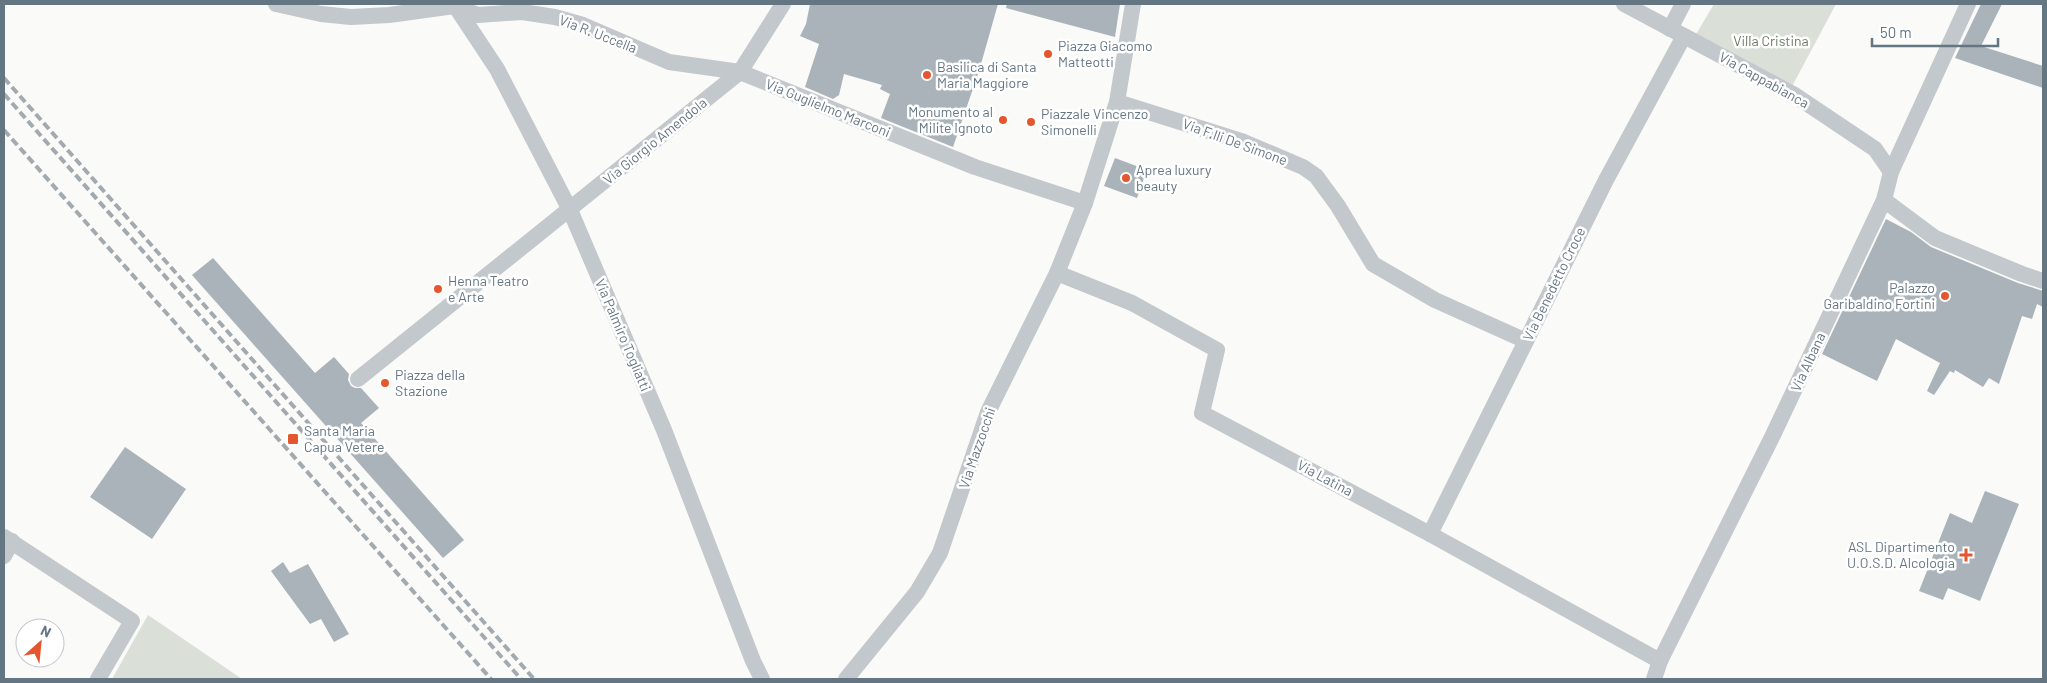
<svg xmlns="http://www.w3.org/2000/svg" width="2047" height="683" font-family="Barlow,sans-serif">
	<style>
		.green { fill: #dadfd7 }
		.building { fill: #aab3b9 }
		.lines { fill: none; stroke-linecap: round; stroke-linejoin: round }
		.minor { stroke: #c3c8cc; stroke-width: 16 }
		.rail { stroke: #a2aab0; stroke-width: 4; stroke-dasharray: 8 4; stroke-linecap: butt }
		.poi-dot { fill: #e4572e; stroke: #fff; stroke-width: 2 }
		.labels { text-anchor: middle; stroke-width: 5; stroke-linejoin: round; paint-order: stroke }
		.street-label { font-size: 14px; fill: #657683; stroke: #fff }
		.park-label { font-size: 14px; fill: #687a64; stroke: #fff }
		.poi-label { font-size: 14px; fill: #657683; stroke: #fff; text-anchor: start }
	</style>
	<rect width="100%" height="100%" fill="#fafaf8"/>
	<g class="green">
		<polygon points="1714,4 1836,4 1789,92 1692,41"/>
		<polygon points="148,615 242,679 112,679"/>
	</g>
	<g class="building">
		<polygon points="810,4 998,4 979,71 953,147 881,118 890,94 880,89 882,85 844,74 839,95 833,99 805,87 819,44 800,36 806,24"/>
		<polygon points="1007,4 1120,4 1115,37 1006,8"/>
		<polygon points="1981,4 2002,4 1981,46 2043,66 2043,88 1955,58"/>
		<polygon points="1115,158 1147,170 1137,198 1104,186"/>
		<polygon points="1886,219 1911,232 1931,247 2018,283 2043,291 2043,307 2037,304 2032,319 2022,316 1999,384 1989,378 1983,387 1955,370 1954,373 1950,371 1934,395 1927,391 1940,363 1896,339 1877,381 1822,354"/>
		<polygon points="213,258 315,373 334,357 349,374 348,380 351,386 355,388 361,388 379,408 361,423 464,540 443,558 192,275"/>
		<polygon points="125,447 186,489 152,539 90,497"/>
		<polygon points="1985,491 2019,504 1980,601 1948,588 1943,600 1919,591 1950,513 1972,523"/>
		<polygon points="283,562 290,573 308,564 349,634 334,642 321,619 310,624 271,571"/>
	</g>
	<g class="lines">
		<g class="minor">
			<polyline points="276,4 321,14 351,17 389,15 454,6 478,15 522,12 555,17 583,25 669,62 740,72 975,167 1085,203"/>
			<polyline points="454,4 497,69 570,210 664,430 753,661 762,679"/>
			<polyline points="1624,4 1793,94 1875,149 1891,172"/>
			<polyline points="1670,29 1683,4"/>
			<polyline points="1117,102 1244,142 1303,167 1316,176 1338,206 1373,264 1435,300 1526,341"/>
			<polyline points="1884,200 1935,238 2022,274 2043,281"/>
			<polyline points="1057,273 1132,303 1217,350 1202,413 1430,534 1660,661"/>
			<polyline points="358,379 740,72 783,4"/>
			<polyline points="1430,534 1606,180 1684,36"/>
			<polyline points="4,537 132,621 98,679"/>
			<polyline points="4,556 12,541"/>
			<polyline points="846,679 917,592 940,553 988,412 1057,273 1085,203 1117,102 1133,4"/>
			<polyline points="1654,679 1660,661 1773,435 1884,200 1891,172 1968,4"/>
		</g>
		<g class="rail">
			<polyline points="4,78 534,679"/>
			<polyline points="4,94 521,679"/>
			<polyline points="4,130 491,679"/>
		</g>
	</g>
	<g class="poi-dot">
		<circle cx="1048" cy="54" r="5"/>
		<circle cx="927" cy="75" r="5"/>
		<circle cx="1003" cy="120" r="5"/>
		<circle cx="1031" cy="122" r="5"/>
		<circle cx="1126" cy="178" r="5"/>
		<circle cx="438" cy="289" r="5"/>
		<circle cx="1945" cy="296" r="5"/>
		<circle cx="385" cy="383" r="5"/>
		<rect x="287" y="433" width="12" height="12" rx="2.5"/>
		<path d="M1963.5 547.5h5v5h5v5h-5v5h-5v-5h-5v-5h5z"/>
	</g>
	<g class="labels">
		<g class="street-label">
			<text transform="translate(598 34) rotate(21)" y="5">Via R. Uccella</text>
			<text transform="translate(1764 80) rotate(29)" y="5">Via Cappabianca</text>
			<text transform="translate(828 108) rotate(22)" y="5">Via Guglielmo Marconi</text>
			<text transform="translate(655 141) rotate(-39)" y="5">Via Giorgio Amendola</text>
			<text transform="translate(1235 142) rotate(20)" y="5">Via F.lli De Simone</text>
			<text transform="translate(1554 284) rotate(-64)" y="5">Via Benedetto Croce</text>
			<text transform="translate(623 335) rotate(67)" y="5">Via Palmiro Togliatti</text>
			<text transform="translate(1808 362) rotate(-65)" y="5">Via Albana</text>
			<text transform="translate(977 448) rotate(-71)" y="5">Via Mazzocchi</text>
			<text transform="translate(1325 478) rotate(28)" y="5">Via Latina</text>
		</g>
		<g class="park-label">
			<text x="1771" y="46">Villa Cristina</text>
		</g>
		<g class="poi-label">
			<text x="1058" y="51">Piazza Giacomo<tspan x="1058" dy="16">Matteotti</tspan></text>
			<text x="937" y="72">Basilica di Santa<tspan x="937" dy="16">Maria Maggiore</tspan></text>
			<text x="993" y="117" text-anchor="end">Monumento al<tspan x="993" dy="16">Milite Ignoto</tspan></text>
			<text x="1041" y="119">Piazzale Vincenzo<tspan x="1041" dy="16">Simonelli</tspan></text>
			<text x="1136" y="175">Aprea luxury<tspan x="1136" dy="16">beauty</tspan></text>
			<text x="448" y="286">Henna Teatro<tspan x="448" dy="16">e Arte</tspan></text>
			<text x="1935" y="293" text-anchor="end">Palazzo<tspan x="1935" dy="16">Garibaldino Fortini</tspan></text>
			<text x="395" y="380">Piazza della<tspan x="395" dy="16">Stazione</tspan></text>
			<text x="304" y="436">Santa Maria<tspan x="304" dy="16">Capua Vetere</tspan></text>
			<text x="1955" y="552" text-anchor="end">ASL Dipartimento<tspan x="1955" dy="16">U.O.S.D. Alcologia</tspan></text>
		</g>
	</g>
	<rect width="2047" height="683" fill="none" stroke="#657683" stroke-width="10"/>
	<g transform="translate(40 643) rotate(27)"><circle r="24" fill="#ffffff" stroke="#c1c8cd"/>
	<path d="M0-4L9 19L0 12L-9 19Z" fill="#e4572e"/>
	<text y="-8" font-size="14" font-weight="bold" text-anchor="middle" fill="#657683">N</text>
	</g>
	<path d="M1872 38v8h126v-8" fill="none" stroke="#657683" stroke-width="2.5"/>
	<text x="1880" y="38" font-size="15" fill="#657683" stroke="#ffffff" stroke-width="4" paint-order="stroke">50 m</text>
</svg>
